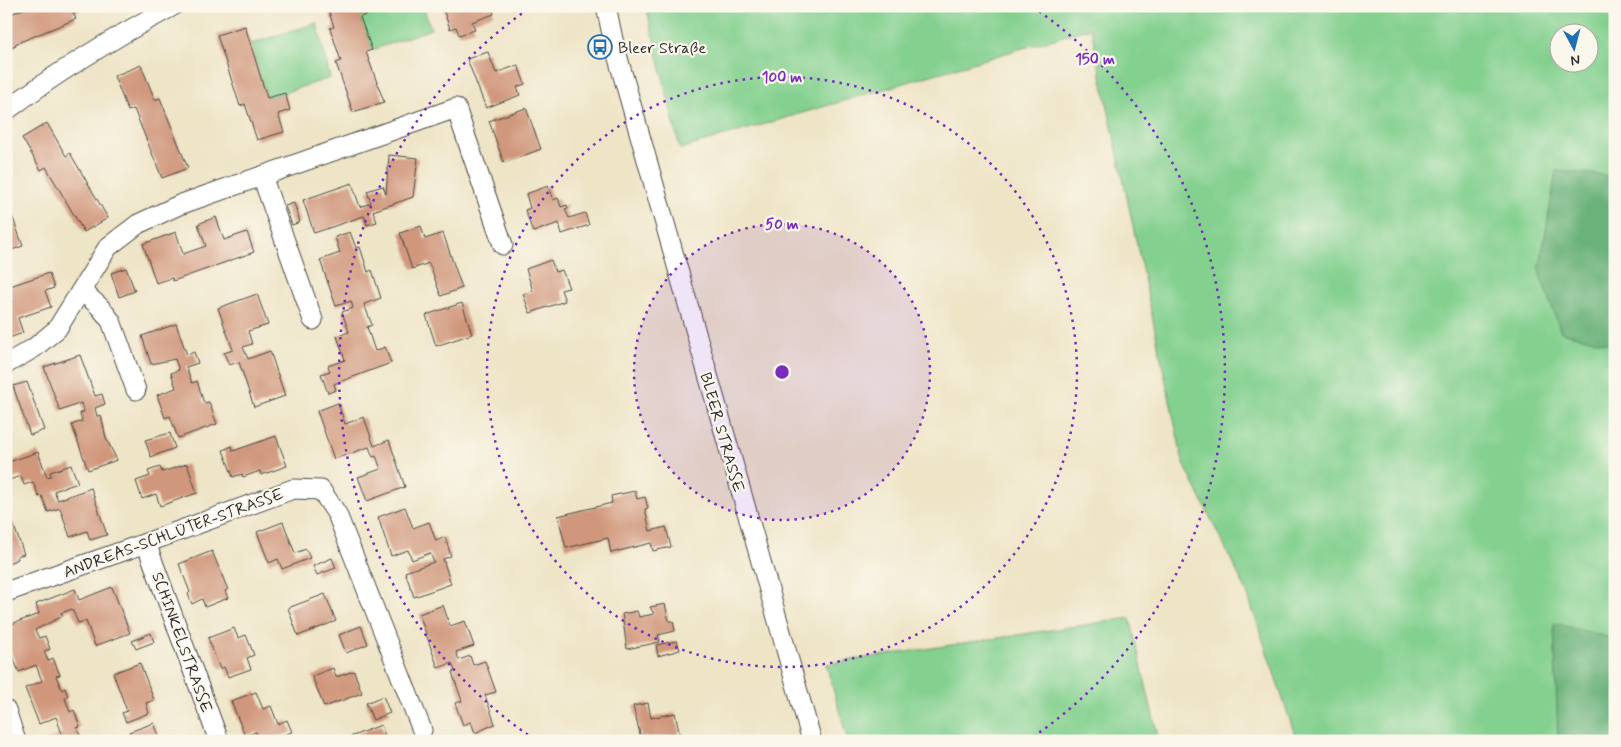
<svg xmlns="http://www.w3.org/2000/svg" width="1621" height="747" font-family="Mynerve,sans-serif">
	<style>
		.green { fill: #83d08f; stroke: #577e5d; fill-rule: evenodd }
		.forest { fill: #6ab27a; stroke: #4a6e52 }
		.building { fill: #d0977c }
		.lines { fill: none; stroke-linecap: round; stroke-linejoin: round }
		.minor-casing { stroke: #484742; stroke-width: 21 }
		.minor { stroke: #fff; stroke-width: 19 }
		.ring { fill: none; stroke: #7b2cbf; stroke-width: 2.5; stroke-dasharray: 2.5 5 }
		.labels { text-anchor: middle; stroke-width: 4.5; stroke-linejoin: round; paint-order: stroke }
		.poi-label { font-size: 16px; fill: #2b2b2b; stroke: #fbf7ec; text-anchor: start }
		.street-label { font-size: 16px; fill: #2b2b2b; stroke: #fbf7ec }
		.centre { fill: #7b2cbf; stroke: #fbf7ec; stroke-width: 2.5 }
		.ring-label { font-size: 15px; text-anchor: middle; font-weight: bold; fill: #7b2cbf; stroke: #fbf7ec; stroke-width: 4.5; stroke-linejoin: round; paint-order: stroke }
	</style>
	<rect width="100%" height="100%" fill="#fbf7ec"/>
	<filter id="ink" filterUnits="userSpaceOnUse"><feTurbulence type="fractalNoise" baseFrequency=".02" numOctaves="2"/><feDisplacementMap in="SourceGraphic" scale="10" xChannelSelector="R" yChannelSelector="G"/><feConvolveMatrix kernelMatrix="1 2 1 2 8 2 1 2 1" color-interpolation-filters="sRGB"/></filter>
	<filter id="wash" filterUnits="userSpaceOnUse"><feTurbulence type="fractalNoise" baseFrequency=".0096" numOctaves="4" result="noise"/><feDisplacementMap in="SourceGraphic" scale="20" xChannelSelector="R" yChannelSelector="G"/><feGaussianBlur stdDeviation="1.12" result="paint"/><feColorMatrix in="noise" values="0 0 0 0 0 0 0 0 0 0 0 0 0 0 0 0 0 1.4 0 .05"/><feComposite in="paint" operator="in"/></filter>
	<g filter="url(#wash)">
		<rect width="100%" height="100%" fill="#eee4c6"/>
		<g class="green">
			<polygon points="390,6 423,6 431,29 372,50 360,17"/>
			<path d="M646 6H1615V741H1297L1246 590 1183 462 1091 28 680 149ZM1558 32H1588V62H1558Z"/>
			<polygon points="317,23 330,78 267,98 250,44"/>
			<polygon points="1130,618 1159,741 848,741 826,664"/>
		</g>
		<g class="forest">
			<polygon points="1556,171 1615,176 1615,345 1561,332 1539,272"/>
			<polygon points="1554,623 1615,639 1615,741 1558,741"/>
		</g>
		<g id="blocks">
			<g class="building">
				<polygon points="30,6 90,6 73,13 76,19 15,44 16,46 6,50 6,16"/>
				<polygon points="327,6 363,6 366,15 360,17 372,50 366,52 384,102 353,112 336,63 341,61 330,28 334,27"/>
				<polygon points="442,6 491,6 494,14 472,22 475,30 459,35 456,27 450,29"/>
				<polygon points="245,26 267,98 285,93 290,110 278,114 284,132 257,140 245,104 240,106 217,35"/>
				<polygon points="488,52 496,73 518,65 525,84 517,87 520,95 486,108 467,59"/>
				<polygon points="141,65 155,100 160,98 188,168 162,178 134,109 128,111 114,76"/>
				<polygon points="526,108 541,149 504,163 489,121"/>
				<polygon points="47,123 66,156 70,153 108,218 84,232 46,167 41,170 22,138"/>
				<polygon points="389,155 418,158 413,197 373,211 377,222 367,225 364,216 314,233 303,200 352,183 360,207 371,203 367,191 383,186 386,194"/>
				<polygon points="548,186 553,200 558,198 561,207 567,205 568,208 565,209 569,218 585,213 589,225 562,234 559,223 533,232 525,210 530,208 526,194"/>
				<polygon points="6,199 23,246 6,252"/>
				<polygon points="294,203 300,222 292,225 285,206"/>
				<polygon points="216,217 224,240 247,232 254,252 173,281 172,278 156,283 143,244 176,232 183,254 206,246 198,224"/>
				<polygon points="421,226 425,239 443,233 462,288 441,296 429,263 412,269 400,233"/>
				<polygon points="350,232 356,248 360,247 368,272 372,270 381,298 364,304 372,325 367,327 375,351 385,347 391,363 334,384 336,390 328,393 321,374 330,371 328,366 345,360 337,336 349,332 342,312 353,308 351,301 336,306 320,260 340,253 335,237"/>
				<polygon points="551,260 555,272 562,270 569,288 561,290 565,301 530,313 523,294 533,291 526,269"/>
				<polygon points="126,268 135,291 119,297 111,273"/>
				<polygon points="49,273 54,288 45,291 51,307 18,318 23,333 6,339 6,304 12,302 7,287"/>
				<polygon points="257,294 268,325 248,331 252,344 243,347 248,359 270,351 285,396 254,407 239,362 229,365 224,353 233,350 218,308"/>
				<polygon points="462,303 472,334 436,346 426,315"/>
				<polygon points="176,324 187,355 194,352 198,363 186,367 192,383 197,381 204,403 209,402 217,424 178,438 170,416 165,418 157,395 176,388 171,373 179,370 175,359 151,364 142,336"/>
				<polygon points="80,355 95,396 102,394 105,404 95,408 97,416 101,415 106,438 117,460 88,470 72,425 82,421 80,413 84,412 81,403 60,411 44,367"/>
				<polygon points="27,382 44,430 30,435 13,386"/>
				<polygon points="338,403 345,424 364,417 374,446 389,440 405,487 367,501 358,477 381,469 376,456 373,457 369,447 334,459 317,411"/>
				<polygon points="170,433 175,448 151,457 145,440"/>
				<polygon points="276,436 287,466 261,475 260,471 243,477 242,474 233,477 223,450 232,446 233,451"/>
				<polygon points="38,452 47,477 51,476 50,472 71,465 78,483 54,491 58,500 91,488 107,535 90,540 87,531 70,537 60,508 48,512 42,496 39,497 33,482 24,485 21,476 6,481 6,463"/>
				<polygon points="187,464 197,493 160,506 156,494 142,499 136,481 150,476 148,471 160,467 162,472"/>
				<polygon points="635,491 637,499 645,497 648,508 645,509 650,531 666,527 671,547 653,551 651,543 611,553 608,538 566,548 558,516 612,503 611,496"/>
				<polygon points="405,507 413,528 429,522 436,541 445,537 451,556 443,559 451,584 414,597 405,572 434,562 430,553 412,560 408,550 391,556 378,517"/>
				<polygon points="11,518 24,554 17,556 18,559 6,564 6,519"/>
				<polygon points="283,522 295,553 306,549 310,558 282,569 278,559 269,563 257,532"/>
				<polygon points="212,551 228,590 225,591 228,598 205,607 202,599 192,604 188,594 190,592 179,564"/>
				<polygon points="332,558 336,568 317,575 313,566"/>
				<polygon points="112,587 130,633 95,646 86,621 78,623 72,609 61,613 63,616 35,630 39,638 45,636 50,649 44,651 48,661 53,658 60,675 56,676 62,690 65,688 68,697 65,698 70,712 74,710 80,727 77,728 82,741 44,741 62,734 56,717 39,724 25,688 42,681 36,665 19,672 6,640 6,626 39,614 36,604 75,589 79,600"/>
				<polygon points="325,594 336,621 298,636 288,608"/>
				<polygon points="665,604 669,621 673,621 675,631 658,635 660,642 627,649 622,614 637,611 639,617 654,614 650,607"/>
				<polygon points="443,605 450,626 465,621 474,646 456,652 459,660 470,656 473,665 485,661 496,692 485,695 495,724 475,733 471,722 463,725 455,703 462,701 452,672 455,671 452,663 438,668 419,614"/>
				<polygon points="361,626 368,644 346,653 339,635"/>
				<polygon points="234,628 238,638 246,635 254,655 247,658 251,669 228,677 224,667 220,669 208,638"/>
				<polygon points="151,633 154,642 136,649 132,641"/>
				<polygon points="677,641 680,650 658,656 656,645"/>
				<polygon points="140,663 154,700 146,703 149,713 126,722 122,713 127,711 113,673"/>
				<polygon points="333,668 336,677 354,671 362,693 324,707 312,676"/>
				<polygon points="256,692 263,709 271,706 278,724 287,720 292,732 269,741 260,741 256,732 245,736 231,701"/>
				<polygon points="383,696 390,713 373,720 366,703"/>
				<polygon points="648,703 651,718 675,713 681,741 648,741 647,737 641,738 633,706"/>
				<polygon points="154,723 161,741 132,741 129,732"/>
				<polygon points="381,725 387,741 340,741"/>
			</g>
		</g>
	</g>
	<g filter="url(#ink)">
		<use href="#blocks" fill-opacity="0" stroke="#484742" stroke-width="1"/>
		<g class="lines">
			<g class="minor-casing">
				<g id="minor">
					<polyline points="606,6 614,44 812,741"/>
					<path d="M6 111C58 71 115 37 173 6"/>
					<polyline points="262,176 313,320"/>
					<polyline points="82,291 100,307 111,321 136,390"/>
					<polyline points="6,364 34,348 57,329 108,247 138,224 179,205 456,108 503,245"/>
					<polyline points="146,543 219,741"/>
					<polyline points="6,592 146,543 293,489 321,490 337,514 422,730"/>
					<polyline points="6,710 16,741"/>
				</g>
			</g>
			<use href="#minor" class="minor"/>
		</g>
	</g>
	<circle cx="782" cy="372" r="148" fill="#7b2cbf" fill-opacity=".12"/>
	<g class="ring">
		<circle cx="782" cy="372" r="148"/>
		<circle cx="782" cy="372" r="295"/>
		<path d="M534 739A443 443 0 0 1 531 7M1033 7A443 443 0 0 1 1030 739"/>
	</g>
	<defs>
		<g id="bus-ring" transform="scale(1.25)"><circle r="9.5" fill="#fbf7ec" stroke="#1f6fb2" stroke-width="1.5"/><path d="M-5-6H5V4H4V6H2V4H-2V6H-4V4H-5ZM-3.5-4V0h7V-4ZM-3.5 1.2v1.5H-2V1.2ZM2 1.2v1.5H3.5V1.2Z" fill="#1f6fb2"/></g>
	</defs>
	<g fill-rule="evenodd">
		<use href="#bus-ring" x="600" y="47"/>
	</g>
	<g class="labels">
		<g class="poi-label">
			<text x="618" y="53">Bleer Straße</text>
		</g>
		<g class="street-label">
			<text transform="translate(723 432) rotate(74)" y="6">BLEER STRASSE</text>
			<text transform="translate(173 532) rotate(-20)" y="6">ANDREAS-SCHLÜTER-STRASSE</text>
			<text transform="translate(183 642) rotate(70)" y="6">SCHINKELSTRASSE</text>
		</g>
	</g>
	<circle cx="782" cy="372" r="8" class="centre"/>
	<g class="ring-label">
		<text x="1095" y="64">150 m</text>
		<text x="782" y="82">100 m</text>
		<text x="782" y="229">50 m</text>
	</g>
	<rect width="1621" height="747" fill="none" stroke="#fbf7ec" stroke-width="25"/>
	<g transform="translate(1574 48) rotate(173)"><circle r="24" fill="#fbf7ec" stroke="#a8a59f"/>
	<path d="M0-4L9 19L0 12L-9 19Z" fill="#1f6fb2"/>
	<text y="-8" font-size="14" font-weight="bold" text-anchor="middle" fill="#2b2b2b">N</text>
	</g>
</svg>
